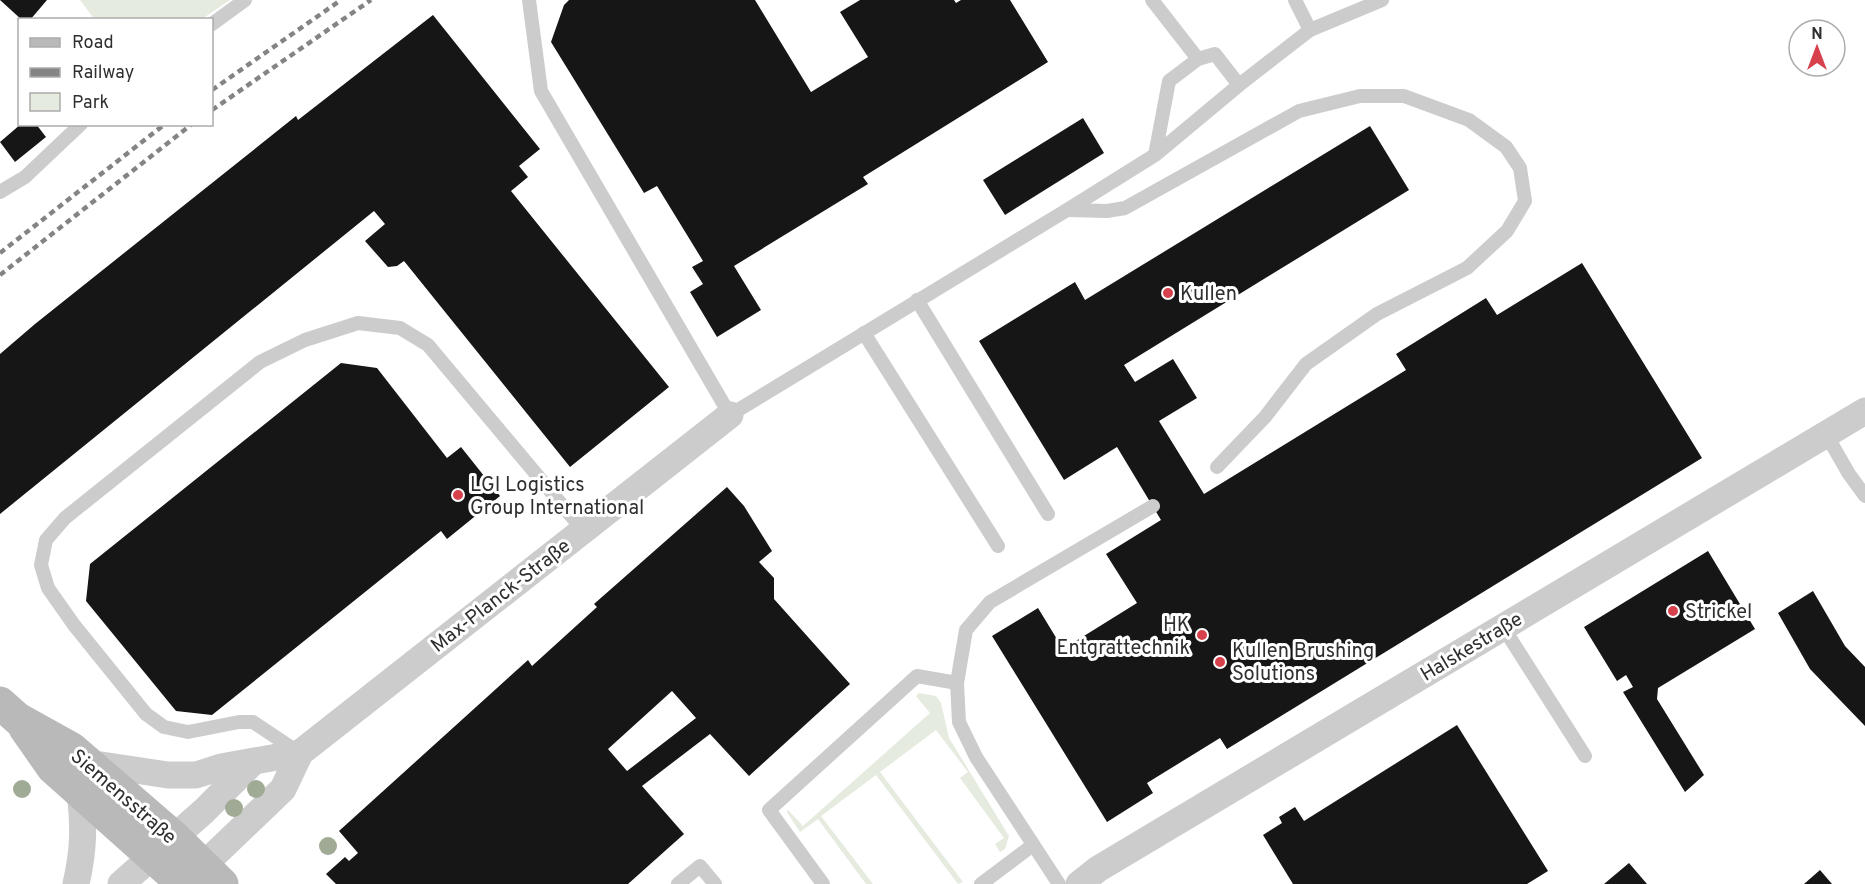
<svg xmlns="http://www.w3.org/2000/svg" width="1865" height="884" font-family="Overpass,sans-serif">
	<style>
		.green { fill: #e5ebdf }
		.building { fill: #161616; fill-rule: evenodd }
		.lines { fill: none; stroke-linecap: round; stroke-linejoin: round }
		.lane { stroke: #ccc; stroke-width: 14 }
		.street { stroke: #ccc; stroke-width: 27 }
		.secondary { stroke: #b9b9b9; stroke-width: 33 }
		.rail { stroke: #848484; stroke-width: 4.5; stroke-dasharray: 6 4.5; stroke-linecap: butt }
		.tree { fill: #a0ab96 }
		.poi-dot { fill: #d6414c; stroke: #fff; stroke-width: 2 }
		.labels { text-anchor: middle; stroke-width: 6; stroke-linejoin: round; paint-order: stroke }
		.poi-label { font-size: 20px; fill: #2f2f2f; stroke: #fff; text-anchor: start }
		.street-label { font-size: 20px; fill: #2f2f2f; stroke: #fff }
	</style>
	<rect width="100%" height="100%" fill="#fff"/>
	<g class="green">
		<polygon points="80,0 230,0 202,19 95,20"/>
		<polygon points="919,693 936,696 941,703 949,738 1009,836 1005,849 1000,852 995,844 1004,838 960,778 968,772 936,730 880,772 963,882 958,884 876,775 821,816 873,884 866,884 818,819 800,832 787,812 788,810 803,826 930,713 916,696"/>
	</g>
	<g class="building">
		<polygon points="0,0 47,0 30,20 22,20"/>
		<polygon points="569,0 755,0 811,92 868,57 840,12 860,0 954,0 956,3 961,0 1010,0 1048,62 863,177 868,184 734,266 761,310 717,337 690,292 703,284 692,267 703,261 657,186 644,193 551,42 564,5"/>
		<polygon points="433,15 540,149 519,166 528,177 511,191 669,387 570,467 404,261 397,266 388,267 365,241 385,224 374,211 0,514 0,354 35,324 296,116 298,120"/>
		<polygon points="1083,118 1104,153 1005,215 983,180"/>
		<polygon points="21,124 36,124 46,137 15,162 0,142"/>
		<polygon points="1370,126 1409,190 1124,365 1135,382 1173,359 1197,398 1159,421 1204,494 1406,370 1396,354 1486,298 1497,315 1582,263 1702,458 1227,749 1220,738 1147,783 1153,793 1107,822 992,636 1038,608 1063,649 1137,603 1106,554 1161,520 1117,447 1064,480 979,341 1075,282 1085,300"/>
		<polygon points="341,363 377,368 447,458 461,447 500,496 447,539 441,531 212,715 176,711 86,601 90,564"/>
		<path d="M727 487 744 506 772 551 759 562 774 578V599L850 684 749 776 710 734 642 786 684 834 628 884H336L326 874 345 857 349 861 358 853 339 831 528 660 532 666 597 607 594 604ZM672 691 696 718 627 771 608 749Z"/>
		<polygon points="1708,551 1755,629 1658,688 1657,699 1704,775 1685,792 1623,692 1633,687 1626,675 1617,681 1584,627"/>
		<polygon points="1813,591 1845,646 1865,667 1865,726 1810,669 1778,613"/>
		<polygon points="1457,725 1548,871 1527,884 1293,884 1263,835 1282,823 1279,817 1295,807 1304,821"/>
		<polygon points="1629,863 1647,884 1604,884"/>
		<polygon points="1820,870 1832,884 1804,884"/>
	</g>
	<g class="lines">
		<g class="lane">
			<polyline points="529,0 541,91 730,415 1067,210 1155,155 1239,85 1215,54 1198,59 1169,81 1155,155"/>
			<polyline points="1152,0 1198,59"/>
			<polyline points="212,24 245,0"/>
			<polyline points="1310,30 1382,0"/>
			<polyline points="1239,85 1310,30 1295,0"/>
			<polyline points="0,192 25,177 81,124"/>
			<polyline points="1067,210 1107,211 1125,208 1299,111 1360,96 1404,96 1469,120 1506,147 1520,168 1525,201 1507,231 1467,268 1377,314 1306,364 1265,417 1217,467"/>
			<polyline points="917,300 1048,514"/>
			<polyline points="864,333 998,546"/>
			<polyline points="1826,434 1849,474 1865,496"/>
			<polyline points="1503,627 1585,756"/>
			<polyline points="298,752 253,722 239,722 188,732 164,727 146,714 74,625 48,588 41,565 46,540 65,518 260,362 305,340 358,323 400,328 428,345 583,530"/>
			<polyline points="678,884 700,866 715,884"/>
			<polyline points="823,884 769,810 917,676 957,683"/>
			<polyline points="981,884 1033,845"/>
			<polyline points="1059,884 976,757 959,722 957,683 966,630 990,602 1153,506"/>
		</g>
		<g class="street">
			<polyline points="88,763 168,775 196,775 221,767 300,753"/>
			<polyline points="190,878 283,789 300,753 730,415"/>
			<path d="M76 884C84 849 84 827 80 791"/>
			<polyline points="121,884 204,811 253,762"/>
			<polyline points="1079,884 1098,869 1865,411"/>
		</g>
		<g class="secondary">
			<polyline points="0,703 18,719 72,749 175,838 222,884"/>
			<polyline points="25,728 53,768 183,884"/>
		</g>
		<g class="rail">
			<polyline points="212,90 341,0"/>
			<polyline points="212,110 371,0"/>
			<polyline points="0,253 165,124"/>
			<polyline points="0,275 192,124"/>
		</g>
	</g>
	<g class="tree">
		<circle cx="22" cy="789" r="9"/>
		<circle cx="256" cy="789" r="9"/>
		<circle cx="234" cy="808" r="9"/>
		<circle cx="328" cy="846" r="9"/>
	</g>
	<g class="poi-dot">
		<circle cx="1168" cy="293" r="6"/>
		<circle cx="458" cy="495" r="6"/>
		<circle cx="1673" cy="611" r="6"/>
		<circle cx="1202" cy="635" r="6"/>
		<circle cx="1220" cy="662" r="6"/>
	</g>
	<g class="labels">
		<g class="poi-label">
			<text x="1180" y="300">Kullen</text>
			<text x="470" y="491">LGI Logistics<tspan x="470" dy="23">Group International</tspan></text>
			<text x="1685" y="618">Strickel</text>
			<text x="1190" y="631" text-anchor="end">HK<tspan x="1190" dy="23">Entgrattechnik</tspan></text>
			<text x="1232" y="657">Kullen Brushing<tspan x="1232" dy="23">Solutions</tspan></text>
		</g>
		<g class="street-label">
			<text transform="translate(500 595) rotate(-38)" y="7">Max-Planck-Straße</text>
			<text transform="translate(1471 646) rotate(-31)" y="7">Halskestraße</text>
			<text transform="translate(124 796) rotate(41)" y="7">Siemensstraße</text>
		</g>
	</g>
	<rect x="18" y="18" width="195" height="108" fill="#ffffff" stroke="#acacac" stroke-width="1.5"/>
	<rect x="30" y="38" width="30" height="9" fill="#b9b9b9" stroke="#acacac" stroke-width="1.5"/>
	<text x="72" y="48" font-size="18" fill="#2f2f2f">Road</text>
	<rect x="30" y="68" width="30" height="9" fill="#848484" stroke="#acacac" stroke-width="1.5"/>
	<text x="72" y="78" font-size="18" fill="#2f2f2f">Railway</text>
	<rect x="30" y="93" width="30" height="18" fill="#e5ebdf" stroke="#acacac" stroke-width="1.5"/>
	<text x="72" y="108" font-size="18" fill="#2f2f2f">Park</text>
	<g transform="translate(1817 48)"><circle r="28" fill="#ffffff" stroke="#acacac" stroke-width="1.5"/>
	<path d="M0-4.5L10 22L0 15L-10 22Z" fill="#d6414c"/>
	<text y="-9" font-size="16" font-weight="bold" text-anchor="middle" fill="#2f2f2f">N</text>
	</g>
</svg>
